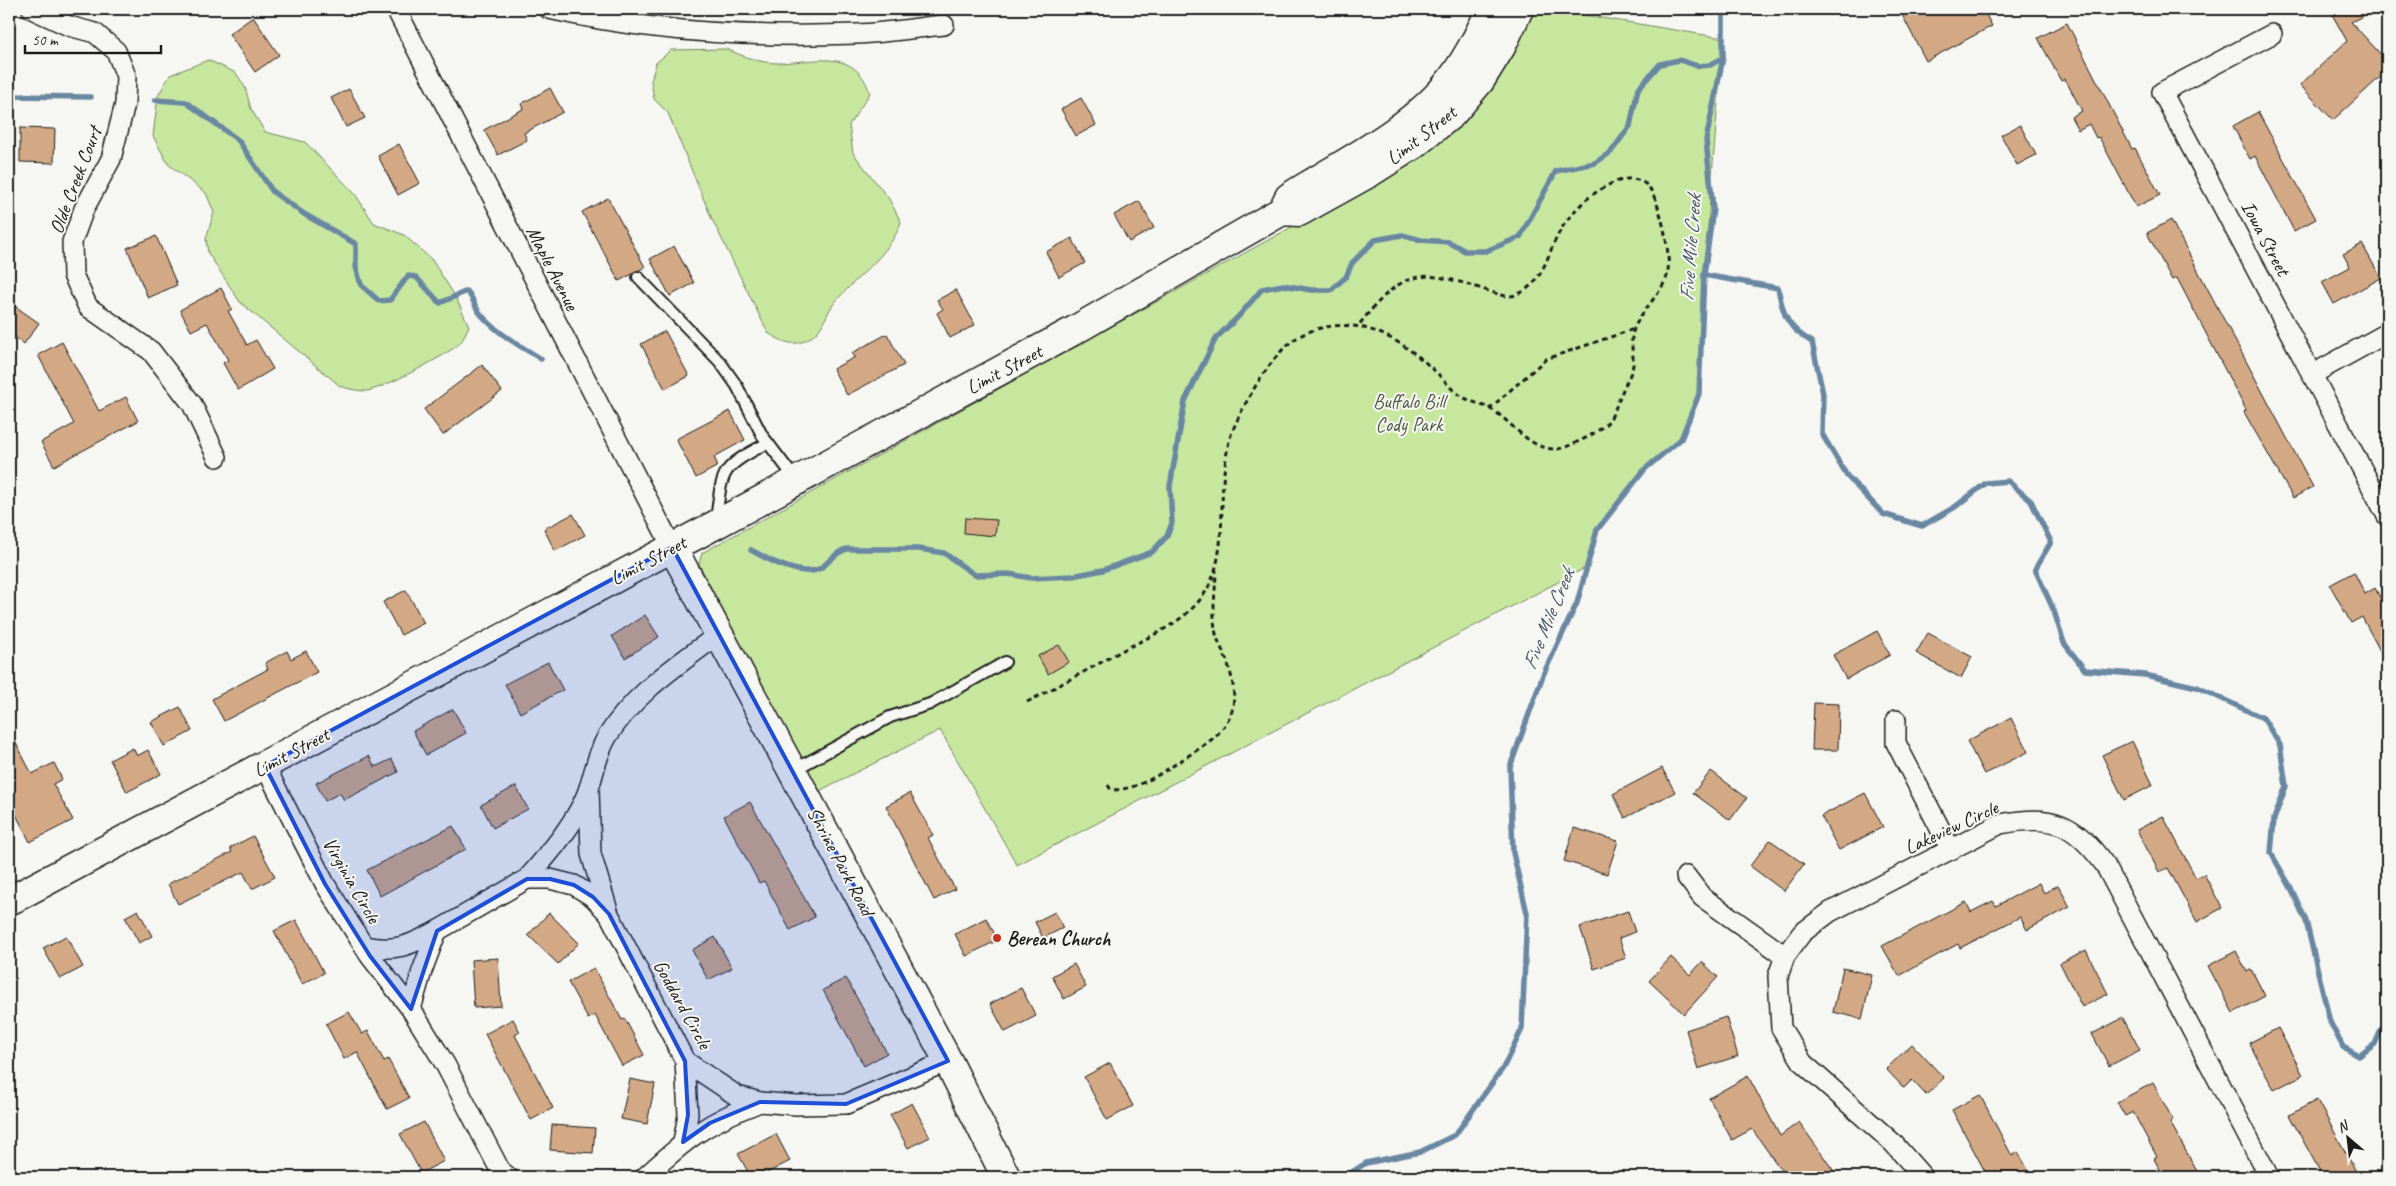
<svg xmlns="http://www.w3.org/2000/svg" width="2396" height="1186" font-family="Caveat,sans-serif">
	<style>
		.green { fill: #c7e79f; stroke: #72825e }
		.lines { fill: none; stroke-linecap: round; stroke-linejoin: round }
		.stream { stroke: #6b87a2; stroke-width: 5.5 }
		.building { fill: #d3a884; stroke: #1c1c1c }
		.lane-casing { stroke: #1c1c1c; stroke-width: 14 }
		.street-casing { stroke: #1c1c1c; stroke-width: 22 }
		.secondary-casing { stroke: #1c1c1c; stroke-width: 31 }
		.path { stroke: #1c1c1c; stroke-width: 3; stroke-dasharray: 5 4; stroke-linecap: butt }
		.lane { stroke: #f6f6f2; stroke-width: 10 }
		.street { stroke: #f6f6f2; stroke-width: 19 }
		.secondary { stroke: #f6f6f2; stroke-width: 28 }
		.marked { fill: #1d4ed8; fill-opacity: 0.2; stroke: #1d4ed8; stroke-width: 4; stroke-linejoin: round }
		.poi-dot { fill: #c8321e; stroke: #f6f6f2; stroke-width: 2 }
		.labels { text-anchor: middle; stroke-width: 4; stroke-linejoin: round; paint-order: stroke }
		.street-label { font-size: 20px; fill: #1c1c1c; stroke: #f6f6f2 }
		.park-label { font-size: 20px; fill: #4f5943; stroke: #f6f6f2 }
		.poi-label { font-size: 20px; font-weight: bold; fill: #1c1c1c; stroke: #f6f6f2; text-anchor: start }
		.water-label { font-size: 21px; font-style: italic; fill: #4a5a6a; stroke: #f6f6f2 }
	</style>
	<rect width="100%" height="100%" fill="#f6f6f2"/>
	<filter id="ink" filterUnits="userSpaceOnUse"><feTurbulence type="fractalNoise" baseFrequency=".02" numOctaves="2"/><feDisplacementMap in="SourceGraphic" scale="10" xChannelSelector="R" yChannelSelector="G"/><feConvolveMatrix kernelMatrix="1 2 1 2 8 2 1 2 1" color-interpolation-filters="sRGB"/></filter>
	<g filter="url(#ink)">
		<g class="green">
			<polygon points="1532,9 1548,9 1723,38 1704,275 1699,394 1681,439 1645,469 1597,530 1587,567 1017,865 940,730 815,793 699,564 702,553 1328,207 1467,116 1496,82 1514,54"/>
			<path d="M726 49C743 56 759 63 778 63 815 62 855 47 870 93L849 125 853 153 889 199 901 222C890 255 859 274 836 301 823 316 825 332 804 341 791 347 780 340 768 333L711 217 668 113 654 99 651 81 656 63 671 50Z"/>
			<path d="M208 60 236 73 245 87 251 109 265 132 305 142 355 194 374 223 404 235 432 260 455 296 469 326C466 331 464 339 460 343 450 354 382 389 367 391 357 391 349 389 340 386L240 302 208 253 206 239 214 212 206 193 168 164 153 136 158 96 170 75Z"/>
		</g>
		<g class="lines">
			<g class="stream">
				<polyline points="9,96 91,97"/>
				<path d="M155 100 186 102 238 140 273 192 304 214 356 244V267L361 285 379 301 390 300 408 276 416 277 440 303 467 291C473 298 474 305 479 312 496 333 519 345 541 359"/>
				<path d="M1704 275 1778 288C1783 315 1787 328 1812 342L1823 394 1822 434 1847 476 1883 514 1922 526 1955 507 1986 483 2008 481 2031 501 2051 542 2035 569 2054 611 2064 643 2085 670 2145 675 2197 687 2263 718 2280 745 2286 786 2274 819 2271 853 2290 886 2306 921 2330 1022 2343 1047 2359 1056 2375 1044 2382 1028 2387 1025"/>
				<path d="M751 550C767 559 805 580 822 567 832 560 835 552 847 549H919L944 553 975 575 1009 574 1031 578 1072 576 1103 570 1152 552 1167 536 1172 523 1170 486 1185 401 1216 338 1238 317 1262 289 1283 285 1311 290H1331L1346 277 1352 263 1375 240 1402 235 1421 240 1449 242 1465 251H1486L1520 237 1556 171 1595 163 1611 152 1630 126 1638 89 1660 64 1679 60 1698 66 1710 65 1723 58"/>
				<polyline points="1344,1177 1366,1163 1420,1152 1455,1135 1503,1068 1522,1029 1527,913 1513,853 1510,767 1543,675 1577,603 1597,530 1645,469 1681,439 1699,394 1704,275 1713,209 1706,140 1723,58 1723,9"/>
			</g>
		</g>
		<g class="building">
			<polygon points="1899,9 1983,9 1992,26 1926,61"/>
			<polygon points="2329,9 2377,9 2351,22 2387,61 2387,71 2333,120 2300,85 2347,41"/>
			<polygon points="253,17 279,55 255,72 229,34"/>
			<polygon points="2067,23 2132,149 2135,148 2160,195 2136,207 2099,137 2096,138 2089,124 2078,130 2071,117 2082,111 2065,79 2061,81 2038,38"/>
			<polygon points="550,88 563,112 524,133 527,140 498,155 484,130 523,109 521,104"/>
			<polygon points="349,89 365,118 346,127 331,98"/>
			<polygon points="1081,98 1096,125 1076,136 1061,109"/>
			<polygon points="2258,112 2316,219 2294,231 2255,156 2250,159 2233,126"/>
			<polygon points="2020,125 2036,155 2017,165 2001,135"/>
			<polygon points="20,128 55,129 54,163 20,162"/>
			<polygon points="399,144 420,183 398,195 378,156"/>
			<polygon points="608,198 645,267 619,281 582,212"/>
			<polygon points="1139,201 1154,228 1129,242 1114,215"/>
			<polygon points="2171,220 2313,487 2293,498 2244,412 2246,410 2177,278 2172,280 2147,233"/>
			<polygon points="156,236 177,285 148,298 127,248"/>
			<polygon points="1072,238 1085,263 1059,277 1046,252"/>
			<polygon points="2362,244 2381,278 2334,304 2322,282 2350,267 2343,254"/>
			<polygon points="674,246 694,283 670,296 650,259"/>
			<polygon points="221,288 232,309 228,311 247,345 256,340 273,369 238,390 223,363 228,360 207,323 191,331 180,310"/>
			<polygon points="956,290 975,325 950,338 937,313 943,309 937,300"/>
			<polygon points="9,302 39,323 24,344 9,332"/>
			<polygon points="665,331 689,376 665,389 641,344"/>
			<polygon points="887,334 904,365 847,395 833,369 855,357 852,353"/>
			<polygon points="62,342 99,411 126,397 138,421 54,466 41,442 74,424 38,355"/>
			<polygon points="482,365 502,391 443,435 424,409"/>
			<polygon points="730,411 745,440 714,457 718,466 696,478 676,439"/>
			<polygon points="573,514 585,535 555,551 544,529"/>
			<polygon points="965,518 997,520 995,536 964,533"/>
			<polygon points="2354,572 2365,594 2375,588 2387,610 2387,664 2362,617 2351,623 2330,585"/>
			<polygon points="406,590 424,623 401,635 383,602"/>
			<polygon points="645,615 659,637 625,658 612,636"/>
			<polygon points="1877,631 1890,655 1846,679 1833,655"/>
			<polygon points="1928,633 1972,657 1961,678 1916,653"/>
			<polygon points="1059,645 1069,662 1048,674 1038,656"/>
			<polygon points="287,651 291,659 306,651 317,672 224,721 212,699 268,669 265,663"/>
			<polygon points="548,662 563,690 520,713 505,684"/>
			<polygon points="1814,703 1839,704 1838,750 1812,750"/>
			<polygon points="180,707 192,731 164,746 151,722"/>
			<polygon points="453,709 466,733 426,755 413,731"/>
			<polygon points="2011,718 2028,752 1984,774 1967,741"/>
			<polygon points="9,730 32,774 54,763 62,779 53,784 73,820 30,842 9,801"/>
			<polygon points="2132,741 2153,785 2124,800 2102,755"/>
			<polygon points="133,748 137,756 148,750 161,774 127,792 110,760"/>
			<polygon points="369,756 375,767 392,759 398,772 344,800 340,793 325,801 316,783"/>
			<polygon points="1662,768 1675,792 1625,818 1613,794"/>
			<polygon points="1711,771 1747,798 1730,820 1693,793"/>
			<polygon points="516,786 528,809 493,828 481,805"/>
			<polygon points="910,793 933,835 928,838 955,889 934,900 886,806"/>
			<polygon points="1865,793 1883,827 1839,850 1821,816"/>
			<polygon points="750,802 815,917 790,930 764,881 759,883 724,816"/>
			<polygon points="2163,816 2196,878 2204,874 2222,908 2197,922 2168,868 2159,872 2137,830"/>
			<polygon points="453,826 466,849 380,896 367,870"/>
			<polygon points="1574,828 1618,841 1607,874 1564,861"/>
			<polygon points="253,836 275,877 252,889 243,872 178,904 168,884 232,852 230,848"/>
			<polygon points="1770,840 1804,864 1784,891 1750,866"/>
			<polygon points="2039,883 2044,893 2058,885 2070,907 2027,930 2020,917 1960,948 1958,944 1899,976 1882,946 1966,902 1971,912 1993,901 1996,906"/>
			<polygon points="138,910 152,936 139,943 125,917"/>
			<polygon points="1628,911 1635,932 1619,938 1626,958 1594,969 1580,927"/>
			<polygon points="1055,912 1063,928 1043,938 1035,922"/>
			<polygon points="549,913 579,943 558,964 528,935"/>
			<polygon points="986,918 998,940 966,956 955,934"/>
			<polygon points="296,920 324,973 302,984 274,931"/>
			<polygon points="66,936 83,967 60,979 43,948"/>
			<polygon points="715,937 732,968 708,980 692,950"/>
			<polygon points="2086,950 2108,994 2082,1007 2060,963"/>
			<polygon points="2236,951 2247,972 2251,969 2265,996 2233,1013 2208,966"/>
			<polygon points="1671,957 1690,975 1702,962 1718,977 1684,1014 1649,981"/>
			<polygon points="498,958 501,1006 474,1008 471,960"/>
			<polygon points="1074,964 1086,987 1064,999 1052,976"/>
			<polygon points="594,968 622,1020 625,1019 644,1055 622,1066 595,1015 588,1019 568,982"/>
			<polygon points="1843,968 1872,975 1862,1019 1833,1012"/>
			<polygon points="846,978 887,1053 864,1066 823,990"/>
			<polygon points="1021,988 1036,1016 1005,1032 990,1004"/>
			<polygon points="349,1012 362,1034 368,1031 384,1061 388,1059 409,1098 387,1109 357,1052 344,1059 326,1024"/>
			<polygon points="1726,1017 1738,1056 1698,1069 1686,1030"/>
			<polygon points="2123,1018 2140,1050 2109,1066 2092,1034"/>
			<polygon points="513,1019 520,1032 515,1035 553,1108 531,1120 485,1034"/>
			<polygon points="2278,1028 2303,1075 2274,1090 2249,1043"/>
			<polygon points="1912,1044 1944,1078 1926,1095 1912,1080 1904,1088 1886,1069"/>
			<polygon points="1110,1063 1133,1106 1107,1120 1084,1077"/>
			<polygon points="1748,1076 1780,1136 1799,1122 1838,1177 1786,1177 1752,1129 1732,1140 1709,1098"/>
			<polygon points="630,1079 655,1084 647,1124 621,1119"/>
			<polygon points="2153,1083 2173,1120 2170,1122 2200,1177 2164,1177 2154,1159 2157,1157 2133,1112 2125,1116 2117,1102"/>
			<polygon points="1980,1095 2012,1156 2018,1152 2032,1177 1988,1177 1952,1110"/>
			<polygon points="2317,1100 2359,1177 2323,1177 2289,1115"/>
			<polygon points="912,1103 930,1137 908,1148 890,1115"/>
			<polygon points="424,1122 444,1161 421,1173 400,1134"/>
			<polygon points="552,1125 595,1128 593,1153 550,1150"/>
			<polygon points="776,1134 790,1161 759,1177 751,1177 738,1154"/>
		</g>
		<g class="lines">
			<g class="lane-casing">
				<g id="lane">
					<polyline points="638,277 720,362 737,386 762,435 796,480"/>
					<path d="M716 522C722 469 720 468 768 443"/>
					<polyline points="794,770 890,717 930,704 1005,662"/>
				</g>
			</g>
			<g class="street-casing">
				<g id="street">
					<polyline points="32,9 69,26 95,33 116,51 126,76 125,104 111,159 84,209 72,242 73,275 88,307 151,351 192,404 217,457"/>
					<polyline points="396,9 672,547"/>
					<path d="M549 9C649 32 754 38 857 34 886 33 915 28 944 25"/>
					<polyline points="2272,34 2162,92 2387,516"/>
					<polyline points="2313,374 2387,333"/>
					<polyline points="1896,720 1896,743 1951,850"/>
					<polyline points="265,766 325,884 370,956 411,1009 445,1064 500,1170 508,1177"/>
					<polyline points="589,788 591,854 609,914 685,1061 737,1096 760,1102 796,1105 846,1104 948,1061"/>
					<polyline points="1686,876 1702,897 1785,956"/>
					<path d="M527 879C549 854 579 819 589 788 595 770 597 754 607 737 634 693 678 665 719 634"/>
					<path d="M364 946C396 952 409 946 437 931"/>
					<polyline points="411,1009 422,971 437,931 527,879 550,879 574,885 593,897 608,913"/>
					<polyline points="683,1142 688,1115 685,1061"/>
					<path d="M645 1177C686 1139 707 1122 760 1102"/>
					<path d="M1923 1177 1893 1143 1803 1063 1781 1028 1778 976 1785 956 1802 933 1830 912 2000 824C2053 814 2073 822 2105 865L2269 1177"/>
				</g>
			</g>
			<g class="secondary-casing">
				<g id="secondary">
					<path d="M1282 211 1289 197C1338 166 1408 131 1445 87 1465 64 1478 36 1491 9"/>
					<polyline points="672,547 948,1061 1006,1177"/>
					<polyline points="9,901 715,525 1075,330 1282,211 1299,212 1371,172 1415,144 1452,114 1480,81 1501,47 1519,9"/>
				</g>
			</g>
			<g class="path">
				<polyline points="1489,409 1546,359 1634,329"/>
				<path d="M1027 702C1060 685 1093 667 1125 649 1151 636 1180 624 1199 601 1228 567 1219 513 1224 472 1226 460 1227 446 1231 435 1241 408 1268 360 1291 342 1302 333 1317 328 1332 326 1375 321 1412 348 1442 378 1447 383 1451 389 1457 393 1469 403 1485 404 1497 413 1517 428 1537 457 1566 447 1580 441 1601 432 1610 419 1615 412 1618 400 1622 392 1625 384 1632 373 1633 365 1634 352 1629 342 1634 329 1641 311 1658 297 1666 279 1674 262 1660 200 1648 186 1643 181 1634 178 1627 179 1600 183 1572 209 1559 233 1547 254 1544 281 1520 293 1510 299 1502 295 1491 292 1421 268 1405 266 1358 326"/>
				<path d="M1108 785 1111 790C1137 790 1159 775 1180 761 1223 734 1245 719 1228 664 1224 652 1216 640 1215 628 1212 610 1216 588 1216 570"/>
			</g>
			<use href="#lane" class="lane"/>
			<use href="#street" class="street"/>
			<use href="#secondary" class="secondary"/>
		</g>
	</g>
	<path class="marked" d="M672 547 948 1061 846 1104 760 1102 710 1123 683 1142 688 1115 685 1061 609 914 593 897 574 885 550 879H527L437 931 411 1009 370 956 325 884 265 766Z"/>
	<circle class="poi-dot" cx="997" cy="938" r="5"/>
	<g class="labels">
		<g class="street-label">
			<text transform="translate(1421 135) rotate(-38)" y="7">Limit Street</text>
			<text transform="translate(75 180) rotate(-69)" y="7">Olde Creek Court</text>
			<text transform="translate(2266 238) rotate(62)" y="7">Iowa Street</text>
			<text transform="translate(553 268) rotate(63)" y="7">Maple Avenue</text>
			<text transform="translate(1004 369) rotate(-28)" y="7">Limit Street</text>
			<text transform="translate(648 560) rotate(-28)" y="7">Limit Street</text>
			<text transform="translate(291 752) rotate(-28)" y="7">Limit Street</text>
			<text transform="translate(1951 827) rotate(-25)" y="7">Lakeview Circle</text>
			<text transform="translate(841 861) rotate(62)" y="7">Shrine Park Road</text>
			<text transform="translate(352 880) rotate(60)" y="7">Virginia Circle</text>
			<text transform="translate(683 1004) rotate(61)" y="7">Goddard Circle</text>
		</g>
		<g class="park-label">
			<text x="1409" y="408">Buffalo Bill<tspan x="1409" dy="23">Cody Park</tspan></text>
		</g>
		<g class="poi-label">
			<text x="1007" y="945">Berean Church</text>
		</g>
		<g class="water-label">
			<text transform="translate(1690 248) rotate(-86)" y="7">Five Mile Creek</text>
			<text transform="translate(1548 619) rotate(-68)" y="7">Five Mile Creek</text>
		</g>
	</g>
	<rect width="2396" height="1186" fill="none" stroke="#f6f6f2" stroke-width="30"/>
	<rect x="15" y="15" width="2366" height="1156" fill="none" stroke="#1c1c1c" stroke-width="2" filter="url(#ink)"/>
	<g transform="translate(2348 1138) rotate(332)" stroke="#f6f6f2" stroke-width="4" paint-order="stroke">
	<path d="M0-4L9 19L0 12L-9 19Z" fill="#1c1c1c"/>
	<text y="-8" font-size="14" font-weight="bold" text-anchor="middle" fill="#1c1c1c">N</text>
	</g>
	<path d="M25 45v8h136v-8" fill="none" stroke="#1c1c1c" stroke-width="2.5"/>
	<text x="32" y="45" font-size="15" fill="#1c1c1c" stroke="#f6f6f2" stroke-width="4" paint-order="stroke">50 m</text>
</svg>
